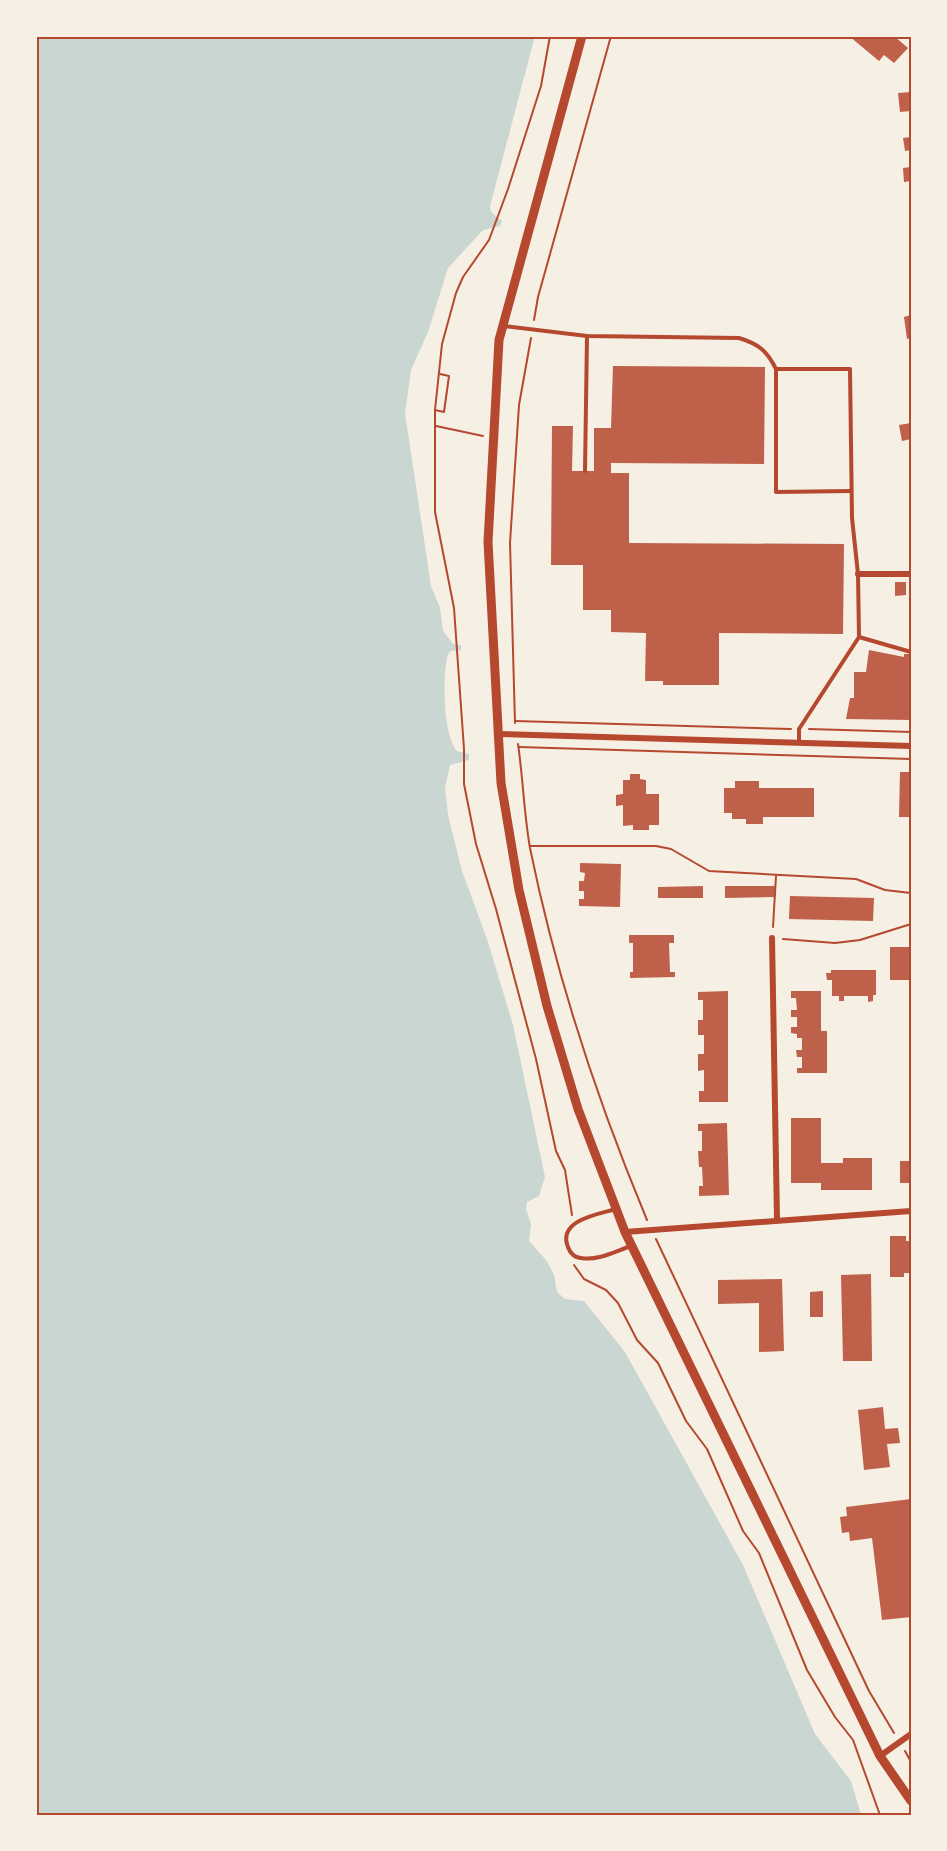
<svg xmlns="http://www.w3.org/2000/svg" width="947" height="1851" font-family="'Public Sans',sans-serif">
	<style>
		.water { fill: #c9d6d2 }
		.building { fill: #bf614a }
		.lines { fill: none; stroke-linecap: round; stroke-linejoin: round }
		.path { stroke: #b5482f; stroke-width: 2 }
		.service { stroke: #b5482f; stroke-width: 4 }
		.minor { stroke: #b5482f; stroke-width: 6 }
		.tertiary { stroke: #b5482f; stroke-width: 9 }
		.neatline { fill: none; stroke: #b5482f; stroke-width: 2 }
	</style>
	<rect width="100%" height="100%" fill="#f6efe4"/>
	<path class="water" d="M36 36H535L490 206 491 212 502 221 500 226 483 230 448 268 428 332 411 370 405 413 431 586 440 608 443 631 453 644 461 645V650L451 651 448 654C442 675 443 736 457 751L469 754V760L450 765 445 788 448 815 462 871 487 939 513 1025 545 1177 539 1196 527 1202 526 1209 531 1224 529 1241 546 1260 554 1275 557 1292 565 1299 584 1301 625 1352 743 1565 815 1734 851 1781 861 1815H36Z"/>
	<g class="building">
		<polygon points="849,36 894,36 908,48 894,63 884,55 879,61"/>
		<polygon points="911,92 911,111 900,112 898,93"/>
		<polygon points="911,137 911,150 905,151 903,138"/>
		<polygon points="911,167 911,181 904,182 903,168"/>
		<polygon points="911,315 911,338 907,339 904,317"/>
		<polygon points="613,366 765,367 764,464 611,463 611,473 629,473 629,543 844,544 843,634 719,633 719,685 663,685 663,681 645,681 646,633 611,632 611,610 583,610 583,565 551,565 552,426 573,426 572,471 594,471 594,428 611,428"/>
		<polygon points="911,423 911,439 902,441 899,425"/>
		<polygon points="895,582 906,582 906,595 895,596"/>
		<polygon points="869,650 904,657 904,654 911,654 911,720 846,719 850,698 854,698 854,672 866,672"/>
		<polygon points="900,772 911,772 911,817 899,817"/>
		<polygon points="630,774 640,774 640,779 646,780 646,794 659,794 659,825 649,825 649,830 633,830 633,825 623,826 623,805 616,806 616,795 623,794 623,780 630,780"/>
		<polygon points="735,781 759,781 759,788 814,788 814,817 763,817 763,824 746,824 746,819 732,819 732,813 724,813 724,788 735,788"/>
		<polygon points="580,863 621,864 620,907 579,906 579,899 584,899 584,891 579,891 579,881 584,881 585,873 580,872"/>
		<polygon points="703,886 703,898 658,898 658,887"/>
		<polygon points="725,886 775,886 775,897 725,898"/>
		<polygon points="790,896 874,898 873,921 789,919"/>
		<polygon points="629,935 674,935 674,943 669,943 670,972 675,972 675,977 630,978 630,972 633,972 633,943 629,943"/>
		<rect x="890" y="947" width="21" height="33"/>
		<polygon points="831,970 876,970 876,995 873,995 873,1001 868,1002 868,996 844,996 844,1001 839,1001 839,996 832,996 832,980 827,980 826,973 831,973"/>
		<polygon points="728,991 728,1102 699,1102 699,1091 704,1091 704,1070 698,1071 698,1054 704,1054 704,1035 698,1035 698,1020 703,1020 703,1000 698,1000 698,992"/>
		<polygon points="791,991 821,991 821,1031 827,1031 827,1073 797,1073 797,1068 802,1068 802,1057 797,1057 796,1050 802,1050 802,1038 797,1038 797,1034 791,1033 791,1027 797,1027 797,1017 791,1017 791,1010 797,1010 796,998 791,998"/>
		<polygon points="791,1118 821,1118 821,1163 843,1163 843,1158 872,1158 872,1190 821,1190 821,1183 791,1183"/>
		<polygon points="727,1123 729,1195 699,1196 699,1186 703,1186 702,1167 699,1167 698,1151 702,1151 702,1131 698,1131 698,1124"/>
		<rect x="900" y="1161" width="11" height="22"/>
		<polygon points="890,1236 906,1236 906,1241 911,1241 911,1273 904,1273 904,1277 890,1277"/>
		<polygon points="871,1274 872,1361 843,1361 841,1275"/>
		<polygon points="782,1279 784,1351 759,1352 759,1303 718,1304 718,1280"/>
		<polygon points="823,1291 823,1317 810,1317 810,1292"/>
		<polygon points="883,1407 885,1429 898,1428 900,1443 887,1444 890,1467 864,1470 858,1410"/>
		<polygon points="911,1499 911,1617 882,1620 872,1538 850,1541 849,1532 842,1533 840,1517 847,1516 846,1507"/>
	</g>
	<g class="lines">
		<g class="path">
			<polyline points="550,36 541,86 508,189 489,240 463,277 456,293 442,344 435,410 435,512 454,608 464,749 464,784 476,844 496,909 536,1059 556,1151 565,1170 572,1215"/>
			<polyline points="534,320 538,297 611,36"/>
			<polyline points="435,410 444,412 449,376 440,374"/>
			<polyline points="436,426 483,436"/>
			<polyline points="515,721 791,729"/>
			<polyline points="515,723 510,543 519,405 531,338"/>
			<polyline points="809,729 911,732"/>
			<path d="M518 744C523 778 524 814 530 848 556 976 597 1100 647 1220"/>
			<polyline points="519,747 911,759"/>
			<polyline points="530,846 656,846 671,849 709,871 856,879 885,890 911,893"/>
			<polyline points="773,927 776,876"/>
			<polyline points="783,939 835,943 860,940 911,924"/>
			<polyline points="656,1239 869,1691 894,1733"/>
			<polyline points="574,1265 584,1279 606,1290 618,1303 637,1340 658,1363 686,1421 707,1449 743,1531 759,1553 807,1670 835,1717 853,1740 880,1815"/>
			<polyline points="905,1751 911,1762"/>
		</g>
		<g class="service">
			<path d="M503 326 587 336 739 338C759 344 767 351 776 369V492L851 491"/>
			<polyline points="776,369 850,369 852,518 858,574 859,637 799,729 799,742"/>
			<polyline points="585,471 587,336"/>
			<polyline points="859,637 911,652"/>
			<path d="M616 1209C599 1214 557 1220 568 1247 570 1253 575 1258 581 1258 598 1261 616 1251 631 1246"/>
		</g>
		<g class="minor">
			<polyline points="858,574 911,574"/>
			<polyline points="498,734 911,746"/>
			<polyline points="772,938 777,1219"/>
			<polyline points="625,1232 911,1211"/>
			<polyline points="880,1756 911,1734"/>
		</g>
		<polyline class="tertiary" points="582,36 499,340 488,542 501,783 519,890 547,1006 578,1109 625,1232 880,1756 911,1801"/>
	</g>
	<rect width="947" height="1851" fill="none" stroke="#f6efe4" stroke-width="75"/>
	<rect x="38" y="38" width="872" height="1776" class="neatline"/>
</svg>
